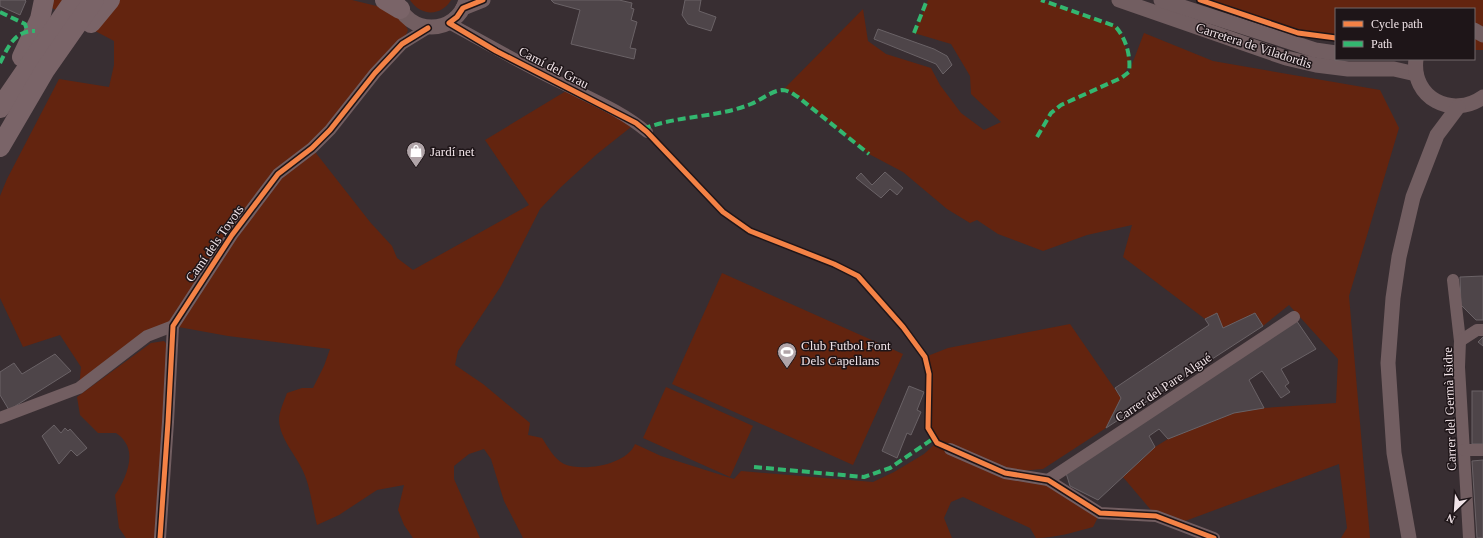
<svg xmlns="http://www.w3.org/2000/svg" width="1483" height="538" font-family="Georgia,serif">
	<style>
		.green { fill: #63240f }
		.building { fill: #4e4549; stroke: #6a6266 }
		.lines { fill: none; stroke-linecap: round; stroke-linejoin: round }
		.minor { stroke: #725e61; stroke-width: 12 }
		.tertiary { stroke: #725e61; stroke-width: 15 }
		.trunk { stroke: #7a6468; stroke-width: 20 }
		.quiet { stroke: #33b770; stroke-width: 4; stroke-dasharray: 8 4; stroke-linecap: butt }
		.cycleway-casing { stroke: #1e1518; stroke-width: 8 }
		.cycleway { stroke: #f48246; stroke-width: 5 }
		.labels { text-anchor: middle; stroke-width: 3; stroke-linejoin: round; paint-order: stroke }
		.street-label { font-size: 13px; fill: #f1e4e8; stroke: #1e1518 }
		.poi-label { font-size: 13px; fill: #f1e4e8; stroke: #1e1518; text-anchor: start }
	</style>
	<rect width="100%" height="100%" fill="#382e32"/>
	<g class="green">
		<path d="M37 0H352L397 11 408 30 402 44 312 148 370 222 392 246 397 258 413 270 529 205 485 140 571 88 636 123 597 154 561 187 540 209 501 286 458 351 455 365 483 384 530 423 528 435 542 438C548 447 554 459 564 464 583 472 627 465 635 444L661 456 734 479 741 471 873 482 894 472 924 454 936 443 928 428 929 374 925 357 948 348 1070 324 1121 398 1106 428 1043 469 1008 472 1048 480 1100 513 1093 527C1074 532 1056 538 1036 538L1030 528 963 497 951 502 944 518 952 538H523L504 501 491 459 484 449 469 454 454 466V479L480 538H413L404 525 398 510 404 485 377 490 339 515 317 525C312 507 311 488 303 471 296 455 280 439 279 420 279 412 284 401 287 393L302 388H313L324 366 330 349 228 336 173 326 79 388 81 367 60 335 23 347 0 298V196L7 179 59 79 109 87 114 65V41Z"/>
		<path d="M410 0H451C441 17 420 16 410 0Z"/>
		<polygon points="928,0 1041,0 1115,26 1121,33 1131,62 1123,75 1129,72 1144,33 1213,61 1380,90 1399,128 1349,296 1370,538 1341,538 1347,528 1339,464 1177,524 1156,516 1123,477 1155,447 1168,439 1234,413 1264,408 1336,403 1338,359 1289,305 1263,326 1255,313 1223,328 1217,314 1205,319 1123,257 1132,225 1087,235 1043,251 998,234 977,220 970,223 947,209 903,172 869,154 798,97 791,92 783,90 863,9 868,41 886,54 931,68 940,85 961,113 984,130 1001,122 971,94 970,76 951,44 914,33"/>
		<polygon points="1200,0 1483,0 1483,50 1474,50 1474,9 1336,9 1336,38 1298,33"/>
		<polygon points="722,273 903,354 853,465 672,384"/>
		<path d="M164 341 171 349 160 538H126L119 528 115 495C124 482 136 457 125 442 123 438 119 435 116 433H98L80 415 77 397 151 343Z"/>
		<polygon points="666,387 753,426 730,477 643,438"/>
	</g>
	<g class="building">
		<polygon points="0,0 25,0 26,1 20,15 0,6"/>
		<polygon points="551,0 619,0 632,3 631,8 634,9 631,20 637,22 630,48 636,49 634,59 571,44 580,10 554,3"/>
		<polygon points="685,0 701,0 699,11 716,17 711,31 688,24 682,15"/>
		<polygon points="878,29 934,49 947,56 952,65 943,74 936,64 874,39"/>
		<polygon points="885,172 903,188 897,195 890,189 881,198 856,178 861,173 872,185"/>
		<polygon points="1483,276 1483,320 1476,320 1461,305 1460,277"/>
		<polygon points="1217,313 1223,328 1255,313 1263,326 1106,428 1121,398 1115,388 1209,325 1205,319"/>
		<polygon points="1296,320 1316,349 1281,369 1289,383 1285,386 1290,392 1281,398 1262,371 1249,380 1264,408 1234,413 1168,439 1159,429 1149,436 1155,447 1098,500 1070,486 1066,473"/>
		<polygon points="1483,337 1483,346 1478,342"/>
		<polygon points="55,354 71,371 9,410 0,395 0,372 14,363 22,374"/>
		<polygon points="909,386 924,392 917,410 921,412 911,435 907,433 897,458 882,451"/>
		<rect x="1472" y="391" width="11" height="53"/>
		<polygon points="54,425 61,433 65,428 68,431 70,429 87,448 77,456 71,450 59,464 42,436"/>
		<polygon points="1483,460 1483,538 1477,538 1472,461"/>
	</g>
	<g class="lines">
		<g class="minor">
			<path d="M449 23C485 43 520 63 557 81 588 97 621 110 647 132"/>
			<polyline points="1453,280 1460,341 1459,367 1469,538"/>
			<polyline points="1460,341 1477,330 1483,330"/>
			<polyline points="0,418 79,388 147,336 173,326"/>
			<polyline points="950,449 1005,473 1048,480 1100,513 1156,516 1214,538"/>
			<polyline points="1464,450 1483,450"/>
			<polyline points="1048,480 1294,317"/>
			<polyline points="160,538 168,422 173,326 232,235 278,174 312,148 330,130 375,73 402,44 428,28"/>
		</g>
		<g class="tertiary">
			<path d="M397 0C406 36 457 36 466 0"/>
			<polyline points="1119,0 1286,58 1316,65 1348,69 1394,69 1416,74"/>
			<polyline points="1161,0 1315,50 1336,53"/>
			<polyline points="463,8 483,0"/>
			<polyline points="1474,30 1483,35"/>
			<path d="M1416 59C1411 98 1452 119 1483 97"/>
			<polyline points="1409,538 1394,453 1388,363 1393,298 1399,257 1413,197 1437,135 1458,107"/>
		</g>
		<g class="trunk">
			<polyline points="385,0 400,9"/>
			<polyline points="91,23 110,0"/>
			<polyline points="22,57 40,19 44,0"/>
			<polyline points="0,108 74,0"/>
			<polyline points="0,147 45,70 94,0"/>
		</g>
		<g class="quiet">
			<polyline points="0,12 25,24 27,30"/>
			<polyline points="914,33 927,0"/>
			<path d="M0 63C8 47 15 30 35 31"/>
			<path d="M643 129C678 115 717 118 751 104 761 100 771 91 782 90 788 90 793 94 798 97L869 154"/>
			<path d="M1037 137 1051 113 1061 105 1121 78 1129 72C1131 56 1126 38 1115 26L1041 0"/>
			<polyline points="754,467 864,477 890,468 934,438"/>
		</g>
		<g class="cycleway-casing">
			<g id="cycleway">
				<polyline points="483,0 463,8 457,17 449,23 496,51 636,123 647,132 723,212 750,231 834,264 858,276 903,327 925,357 929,374 928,428 937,443 1005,473 1048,480 1100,513 1156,516 1214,538"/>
				<polyline points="1200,0 1298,33 1336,38"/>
				<polyline points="160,538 168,422 173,326 232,235 278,174 312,148 330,130 375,73 402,44 428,28"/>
			</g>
		</g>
		<use href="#cycleway" class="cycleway"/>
	</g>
	<defs>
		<g id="shop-pin" transform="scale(1)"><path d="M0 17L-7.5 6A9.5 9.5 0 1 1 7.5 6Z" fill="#b0a4a8" stroke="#1e1518"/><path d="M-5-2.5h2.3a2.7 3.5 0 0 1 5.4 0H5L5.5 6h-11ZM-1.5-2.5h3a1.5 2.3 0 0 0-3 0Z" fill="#fff"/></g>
		<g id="stadium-pin" transform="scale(1)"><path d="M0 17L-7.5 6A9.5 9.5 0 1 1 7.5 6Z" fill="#b0a4a8" stroke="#1e1518"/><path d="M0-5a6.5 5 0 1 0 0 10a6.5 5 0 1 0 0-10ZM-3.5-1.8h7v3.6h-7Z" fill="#fff"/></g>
	</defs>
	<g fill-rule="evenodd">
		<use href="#shop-pin" x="416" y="151"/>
		<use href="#stadium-pin" x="787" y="352"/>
	</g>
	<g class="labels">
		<g class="street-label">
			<text transform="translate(1254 45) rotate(18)" y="5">Carretera de Viladordis</text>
			<text transform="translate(554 67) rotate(27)" y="5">Camí del Grau</text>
			<text transform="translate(214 243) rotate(-55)" y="5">Camí dels Tovots</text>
			<text transform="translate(1163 387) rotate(-34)" y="5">Carrer del Pare Algué</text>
			<text transform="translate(1449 409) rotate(-92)" y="5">Carrer del Germà Isidre</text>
		</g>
		<g class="poi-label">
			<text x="430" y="156">Jardí net</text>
			<text x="801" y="350">Club Futbol Font<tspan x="801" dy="15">Dels Capellans</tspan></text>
		</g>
	</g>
	<rect x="1335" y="8" width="140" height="52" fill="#1e1518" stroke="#72686b"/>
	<rect x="1343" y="21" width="20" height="6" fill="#f48246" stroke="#72686b"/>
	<text x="1371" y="28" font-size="12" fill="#f1e4e8">Cycle path</text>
	<rect x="1343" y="41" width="20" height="6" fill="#33b770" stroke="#72686b"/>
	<text x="1371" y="48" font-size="12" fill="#f1e4e8">Path</text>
	<g transform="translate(1455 510) rotate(205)" stroke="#1e1518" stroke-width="3" paint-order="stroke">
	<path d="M0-3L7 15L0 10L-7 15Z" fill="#f1e4e8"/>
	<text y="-6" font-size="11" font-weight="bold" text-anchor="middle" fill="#f1e4e8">N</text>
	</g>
</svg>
